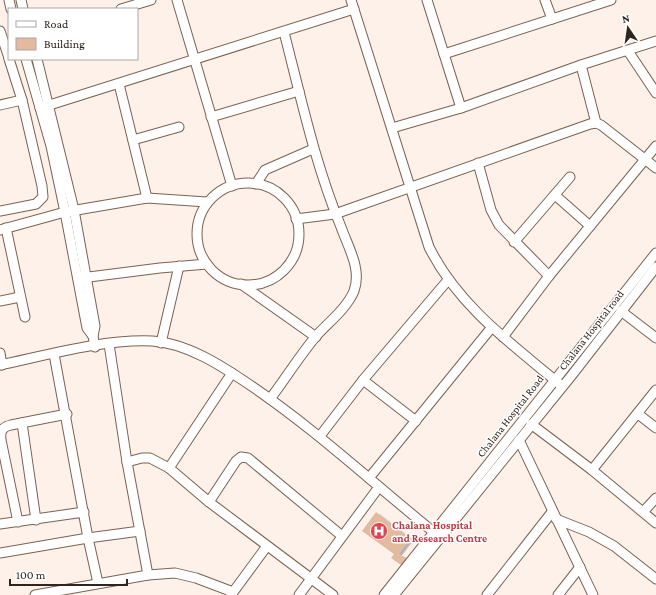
<svg xmlns="http://www.w3.org/2000/svg" width="656" height="595" font-family="'Crimson Pro',serif">
	<style>
		.building { fill: #e3b99f; filter: url(#shadow) }
		.lines { fill: none; stroke-linecap: round; stroke-linejoin: round }
		.minor-casing { stroke: #7b6252; stroke-width: 11 }
		.minor { stroke: #fff; stroke-width: 9 }
		.labels { text-anchor: middle; stroke-width: 3; stroke-linejoin: round; paint-order: stroke }
		.street-label { font-size: 11px; fill: #2f251e; stroke: #fff }
		.health-label { font-size: 11px; font-weight: bold; fill: #be3a42; stroke: #fff; text-anchor: start }
	</style>
	<defs>
		<filter id="shadow"><feDropShadow dx="3.5" dy="2" stdDeviation="0" flood-color="#0004"/></filter>
	</defs>
	<rect width="100%" height="100%" fill="#fdf1ea"/>
	<polygon class="building" points="376,512 410,538 398,554 407,558 401,565 391,558 394,554 362,531"/>
	<g class="lines">
		<g class="minor-casing">
			<g id="minor">
				<polyline points="9,0 11,9"/>
				<polyline points="21,0 23,9"/>
				<polyline points="177,0 232,186"/>
				<path d="M351 0 429 247C458 306 513 345 562 386"/>
				<polyline points="427,0 461,108 581,65 656,41"/>
				<polyline points="545,0 552,19"/>
				<polyline points="121,9 151,0"/>
				<polyline points="0,31 9,58"/>
				<polyline points="628,51 656,93"/>
				<polyline points="444,54 611,0"/>
				<polyline points="26,59 51,146 65,212 87,328 93,336"/>
				<polyline points="37,59 74,210 95,326 93,336 95,347"/>
				<polyline points="581,65 596,123"/>
				<polyline points="119,84 147,198"/>
				<polyline points="0,105 22,100"/>
				<polyline points="40,108 354,9"/>
				<polyline points="211,117 299,91"/>
				<polyline points="392,128 461,108"/>
				<polyline points="133,140 179,127"/>
				<polyline points="478,163 491,210 499,225 549,276 503,337"/>
				<circle cx="248" cy="234" r="51"/>
				<polyline points="256,184 265,170 313,149"/>
				<polyline points="555,195 590,226"/>
				<polyline points="0,211 36,204 43,197 42,186 22,100 9,59"/>
				<polyline points="296,219 335,214 590,124 596,123 601,125 656,168"/>
				<polyline points="6,228 25,317"/>
				<polyline points="0,230 65,212 147,198 207,202"/>
				<polyline points="514,242 570,177"/>
				<polyline points="549,276 656,146"/>
				<polyline points="81,278 160,268 207,264"/>
				<polyline points="241,284 316,337"/>
				<polyline points="0,301 20,297"/>
				<polyline points="621,311 656,338"/>
				<polyline points="161,343 179,266"/>
				<polyline points="109,344 127,462 148,575"/>
				<polyline points="0,353 2,365"/>
				<polyline points="54,354 88,538 98,583"/>
				<path d="M0 365C47 355 104 339 152 341 187 343 222 366 250 385 318 431 377 487 441 538"/>
				<polyline points="363,380 416,421"/>
				<path d="M270 399C286 378 300 355 317 335 329 322 347 308 354 291 362 269 348 247 341 227 315 164 301 98 284 32"/>
				<polyline points="638,414 656,428"/>
				<polyline points="22,423 36,520"/>
				<polyline points="531,424 592,470 656,523"/>
				<polyline points="320,436 363,380 448,280"/>
				<polyline points="519,440 593,595"/>
				<polyline points="127,462 142,458 150,458 169,468 209,502 333,595"/>
				<polyline points="169,468 232,373"/>
				<polyline points="592,470 656,390"/>
				<polyline points="369,478 492,327"/>
				<polyline points="209,502 236,461 241,457 248,458 342,536"/>
				<polyline points="643,512 656,498"/>
				<polyline points="556,519 589,532 614,546 656,579"/>
				<path d="M18 522 1 440C0 431 2 427 11 425L67 414"/>
				<polyline points="0,524 84,512"/>
				<polyline points="0,553 88,538 140,531"/>
				<polyline points="35,595 148,575 175,573 196,578 233,592"/>
				<polyline points="231,595 267,546"/>
				<polyline points="299,595 379,487"/>
				<polyline points="384,595 656,253"/>
				<polyline points="394,595 572,375 656,267"/>
				<polyline points="487,595 552,512"/>
				<polyline points="558,595 580,567"/>
			</g>
		</g>
		<use href="#minor" class="minor"/>
	</g>
	<defs>
		<g id="hospital-disc" transform="scale(0.9)"><circle r="9.5" fill="#e0444e" stroke="#fff"/><path d="M-5-5h3v3.5h4V-5h3V5h-3V1.5h-4V5h-3Z" fill="#fff"/></g>
	</defs>
	<g fill-rule="evenodd">
		<use href="#hospital-disc" x="379" y="531"/>
	</g>
	<g class="labels">
		<g class="street-label">
			<text transform="translate(591 330) rotate(-52)" y="4">Chalana Hospital road</text>
			<text transform="translate(510 416) rotate(-52)" y="4">Chalana Hospital Road</text>
		</g>
		<g class="health-label">
			<text x="392" y="529">Chalana Hospital<tspan x="392" dy="13">and Research Centre</tspan></text>
		</g>
	</g>
	<rect x="8" y="8" width="130" height="52" fill="#ffffff" stroke="#aca8a5"/>
	<rect x="16" y="21" width="20" height="6" fill="#ffffff" stroke="#aca8a5"/>
	<text x="44" y="28" font-size="12" fill="#2f251e">Road</text>
	<rect x="16" y="38" width="20" height="12" fill="#e3b99f" stroke="#aca8a5"/>
	<text x="44" y="48" font-size="12" fill="#2f251e">Building</text>
	<g transform="translate(628 28) rotate(347)" stroke="#ffffff" stroke-width="3" paint-order="stroke">
	<path d="M0-3L7 15L0 10L-7 15Z" fill="#2f251e"/>
	<text y="-6" font-size="11" font-weight="bold" text-anchor="middle" fill="#2f251e">N</text>
	</g>
	<path d="M10 579v6h117v-6" fill="none" stroke="#2f251e" stroke-width="2"/>
	<text x="16" y="579" font-size="12" fill="#2f251e" stroke="#ffffff" stroke-width="3" paint-order="stroke">100 m</text>
</svg>
